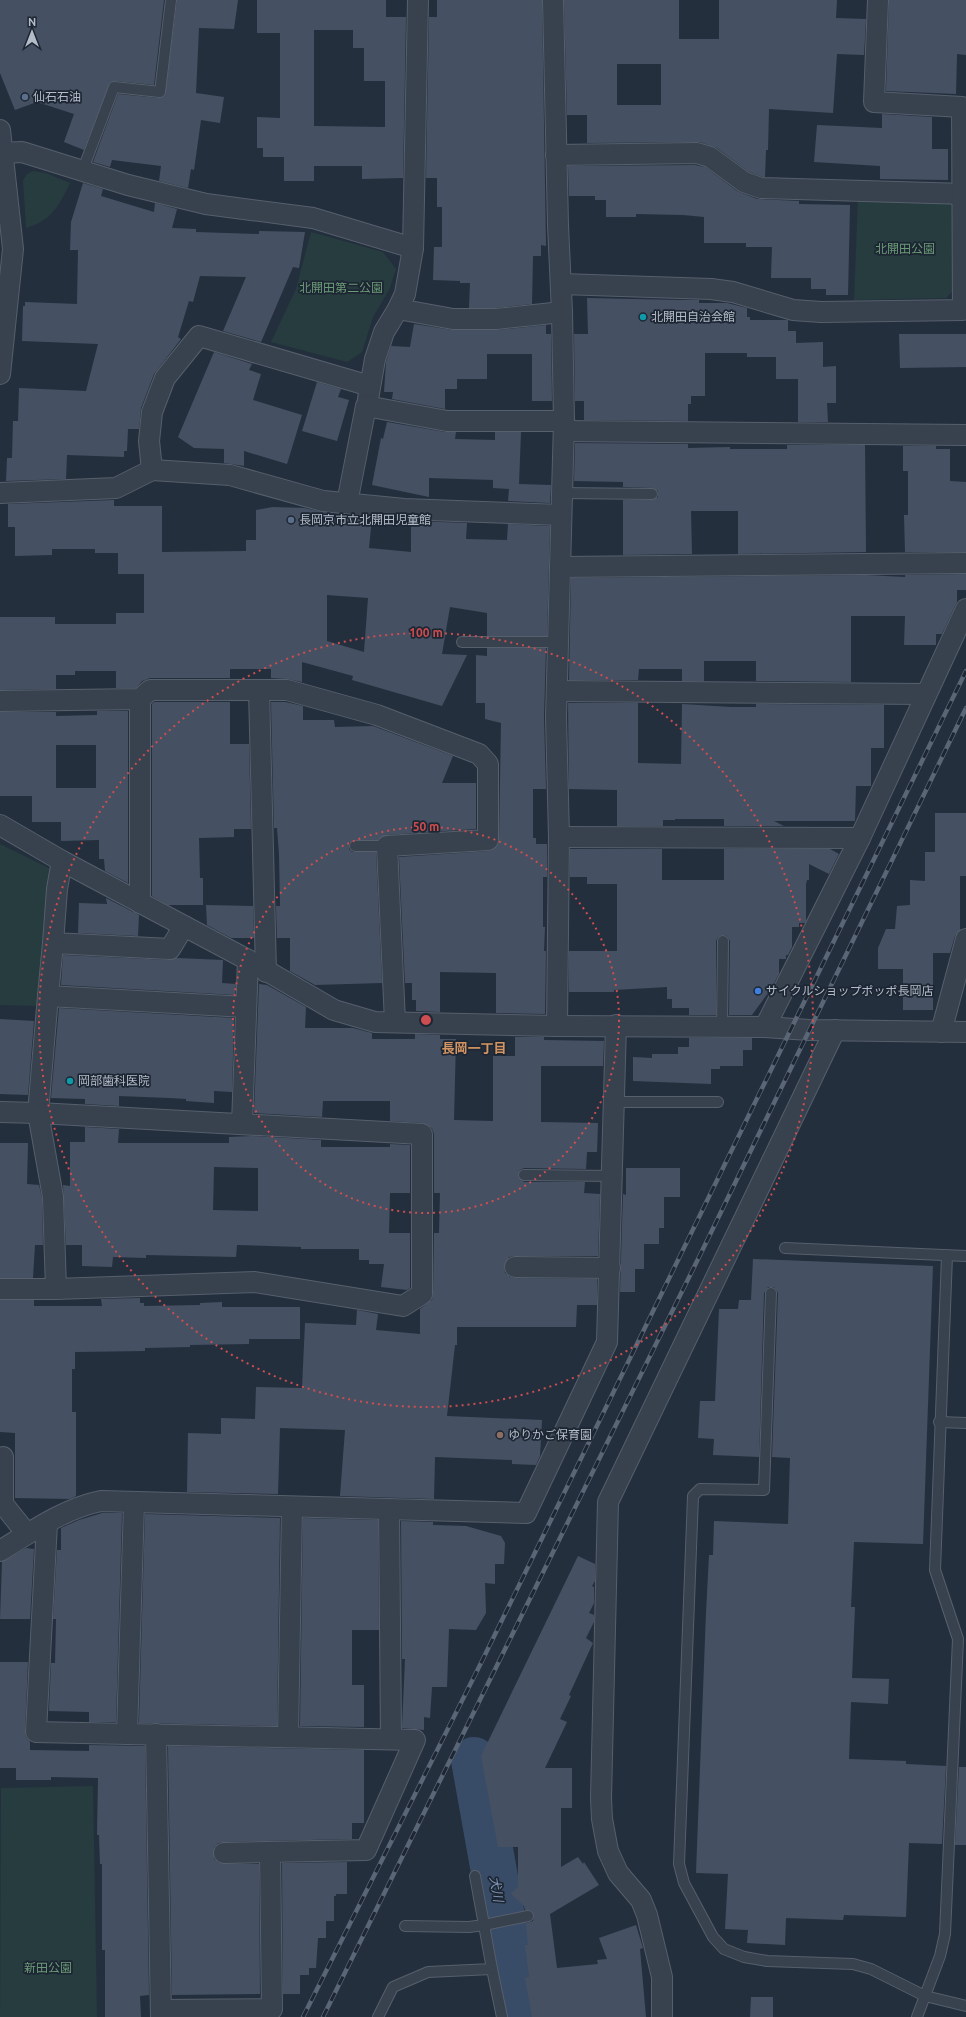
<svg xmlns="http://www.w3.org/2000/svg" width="966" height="2017" font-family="Ubuntu,'Noto Sans JP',sans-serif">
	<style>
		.green { fill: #263c3f }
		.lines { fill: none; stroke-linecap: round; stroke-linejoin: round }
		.river { stroke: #394c67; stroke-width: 46 }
		.building { fill: #455162; fill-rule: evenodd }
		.service-casing { stroke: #565f6c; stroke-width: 12 }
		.minor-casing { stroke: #565f6c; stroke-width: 22 }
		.service { stroke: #38414e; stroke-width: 10 }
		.minor { stroke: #38414e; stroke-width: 20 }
		.rail-casing { stroke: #5a6575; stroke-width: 4.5 }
		.rail { stroke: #1d2633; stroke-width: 3; stroke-dasharray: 9; stroke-linecap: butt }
		.ring { fill: none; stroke: #ce4d50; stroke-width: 2; stroke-dasharray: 2 4 }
		.service-dot { fill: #5c6f8a; stroke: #1d2633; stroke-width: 1.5 }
		.culture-dot { fill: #0f9aa8; stroke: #1d2633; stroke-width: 1.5 }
		.shop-dot { fill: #3f7fe0; stroke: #1d2633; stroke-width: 1.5 }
		.education-dot { fill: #8d6e63; stroke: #1d2633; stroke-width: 1.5 }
		.labels { text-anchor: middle; stroke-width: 3.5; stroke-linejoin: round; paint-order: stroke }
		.poi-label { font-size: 12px; fill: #b4bcc9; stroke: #1d2633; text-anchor: start }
		.park-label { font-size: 12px; fill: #6b9a76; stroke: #1d2633 }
		.neighbourhood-label { font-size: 13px; font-weight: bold; fill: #d59563; stroke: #1d2633 }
		.water-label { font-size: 13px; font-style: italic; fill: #7c92b1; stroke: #1d2633 }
		.centre { fill: #ce4d50; stroke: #1d2633; stroke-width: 2 }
		.ring-label { font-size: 12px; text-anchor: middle; font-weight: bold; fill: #ce4d50; stroke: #1d2633; stroke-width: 3.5; stroke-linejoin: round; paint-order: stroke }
	</style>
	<rect width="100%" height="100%" fill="#242f3e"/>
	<g class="green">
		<path d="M33 171 46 173 70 183C59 206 51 221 26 228L23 180 27 174Z"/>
		<polygon points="858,197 954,202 954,290 946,298 854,300"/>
		<polygon points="311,232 383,252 396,269 389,290 373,317 362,352 347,362 271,342 296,289"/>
		<polygon points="0,844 53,870 38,1006 0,1005"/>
		<polygon points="93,1786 97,2017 0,2017 1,1788"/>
	</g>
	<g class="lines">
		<polyline class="river" points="474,1760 520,2017"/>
	</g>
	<g class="building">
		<polygon points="0,0 164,0 154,85 115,81 110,82 84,150 64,142 74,114 37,102 15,110 0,73"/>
		<polygon points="177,0 238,0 234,29 199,28 196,93 224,97 220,123 201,120 194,170 191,169 188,188 159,181 161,166 112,160 110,167 93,162 118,94 159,98 165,96"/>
		<path d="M257 0H386V17H406L403 178 362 179V166H314V181H284V157H263V148H257V117L280 118V33H257ZM314 30H353V48H364V81H385V127L314 126Z"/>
		<polygon points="437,0 542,0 546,246 541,245 541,256 533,256 532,304 495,308 469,308 470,283 460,283 460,281 433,280 434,247 442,247 442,207 437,207 437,178 426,178 429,17 437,17"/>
		<path d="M564 0H679V39H719V0H837L836 18 866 19 864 55 837 54 833 113 769 109 768 150H766L765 177H763L749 172 717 148 700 142 587 143V115H567ZM617 64H661V105H617Z"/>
		<polygon points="889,0 966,0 966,55 957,54 956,94 886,91"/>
		<polygon points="882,114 932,117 932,149 948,149 948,180 880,179 880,166 814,162 817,125 882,128"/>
		<polygon points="695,165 705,167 737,191 757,199 799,201 799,204 850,205 848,295 826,295 826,289 811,289 811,278 771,278 772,247 746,247 746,243 704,243 704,217 683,215 636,214 636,217 606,217 606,200 595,200 595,196 569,196 568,166"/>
		<polygon points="83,183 103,189 101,196 154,212 155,203 177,209 172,228 196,229 196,232 259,234 259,231 305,232 299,268 293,267 261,342 223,331 246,277 200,276 193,302 189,301 178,337 181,339 154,374 141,408 139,429 128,429 127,451 124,451 124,457 67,455 66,479 6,481 7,458 12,458 13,421 18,421 19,388 86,391 98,344 22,341 23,306 25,306 25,302 77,304 78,250 70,250 71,222"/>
		<polygon points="587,298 681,300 699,300 699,303 727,303 747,308 747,317 750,317 750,320 788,320 788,331 796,331 796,343 823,342 823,367 836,366 836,403 827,403 828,422 798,422 798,379 776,379 776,357 747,357 747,353 705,353 705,396 691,396 691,404 688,404 688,421 584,420 584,401 575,401 574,334 588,334"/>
		<polygon points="414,324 453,330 497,330 546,325 546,334 551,334 552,401 532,401 532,354 487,354 487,379 457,379 457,389 445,389 445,409 392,399 393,392 384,392 386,362 391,346 410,347"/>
		<polygon points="899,334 966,334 966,367 900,368"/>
		<polygon points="214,352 252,364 249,370 261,374 253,400 302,415 287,464 244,451 244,466 224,463 224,449 194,448 178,437"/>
		<polygon points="317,382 341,389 338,397 349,400 337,441 302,431"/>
		<polygon points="387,422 445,432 456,432 455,439 495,440 495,432 521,432 519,484 551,485 550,503 508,501 509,489 493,488 493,480 429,478 429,497 372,485 381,438 383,439"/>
		<polygon points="575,443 688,444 688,448 730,447 730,449 787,449 787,445 865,445 866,552 738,554 738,511 691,511 692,554 623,555 623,500 652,500 658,497 658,491 652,488 623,487 623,482 574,481"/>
		<polygon points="903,446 936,446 936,449 950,449 950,481 966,482 966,552 905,552 904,515 908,515 908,471 903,471"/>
		<path d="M114 500V506H162V552L246 551V540H256V510L273 507 304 508 342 516V514L372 517 369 548 411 552V521L467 523 466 539 507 540 508 524 550 526 547 636H487V613L450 607 442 654 467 655 442 706 352 680 353 676 302 662V682L287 679 271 678V669H230V678H150L142 681 136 688H116V671H75V675H56V689L0 690V617H55V624H116V613H144V574H118V553H95V549H52V555L15 556V527H8V504ZM327 595 368 598 364 652 327 641Z"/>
		<polygon points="966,574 966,590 957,590 957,602 942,634 936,634 936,645 904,645 905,616 851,616 851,682 756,681 756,661 704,661 704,681 682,681 682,669 639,669 638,680 569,680 571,578 866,575 905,577 905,575"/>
		<polygon points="487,648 546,648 544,717 546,789 533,789 533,838 536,838 536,844 547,844 547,877 543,877 543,927 545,927 544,951 546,951 545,1014 496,1013 496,973 440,972 440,1012 416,1011 416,1000 412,1000 412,983 405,983 399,857 489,851 494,849 499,840 501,723 485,719 485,703 476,703 476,655 487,656"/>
		<polygon points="154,702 230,702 230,744 249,744 251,829 234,829 234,837 199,838 200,878 203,878 203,905 168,905 152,896 152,704"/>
		<polygon points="271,702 285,702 303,706 303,720 334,720 335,727 373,726 453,756 442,783 476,783 476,829 386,835 378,840 355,840 349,843 349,849 352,852 376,852 382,983 315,985 290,971 290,938 277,938 276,906 280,906 279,854 277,828 274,828"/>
		<polygon points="568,703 638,703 638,763 681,764 682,704 731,707 756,707 756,704 884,705 884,748 871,748 871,786 856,786 855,821 774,821 784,826 724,826 724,819 675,819 675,820 663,820 663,826 617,826 617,790 569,789"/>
		<path d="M97 711H128V883L105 871 104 859H99V840L61 841V822H32V796H0V712H56V716L97 715ZM56 745H96V788H56Z"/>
		<polygon points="935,813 966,813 966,876 960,876 960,930 955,936 950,953 933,953 933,1010 903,1010 903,969 878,969 878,948 886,929 895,929 897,906 910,905 910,880 925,881 925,852 935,852"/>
		<polygon points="570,849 662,849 662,880 724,880 724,849 830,849 839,854 829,874 809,864 809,880 807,880 806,884 806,921 805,923 799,923 799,927 792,927 792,947 788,955 786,955 786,959 779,959 779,974 771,989 752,1015 729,1015 730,941 727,936 723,935 718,937 716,941 716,1015 689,1015 689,1008 672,1008 672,999 667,999 667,987 614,990 614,992 569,992 569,951 617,951 617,884 587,884 587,877 570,877"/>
		<polygon points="106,898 139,915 138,936 78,933 79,903 107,904"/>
		<polygon points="206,905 253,906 254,938 231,938 207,925"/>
		<polygon points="63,955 169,960 177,958 223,960 222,983 236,984 235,995 61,985"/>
		<polygon points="259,984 267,985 306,1007 305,1028 353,1028 372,1033 372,1039 415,1039 415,1034 440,1035 440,1039 456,1039 454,1120 493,1121 493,1056 515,1056 515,1037 544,1037 544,1040 604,1041 603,1066 541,1066 541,1122 598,1123 597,1152 587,1152 586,1169 524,1168 520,1170 518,1175 519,1178 524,1182 585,1182 584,1193 600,1194 598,1256 515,1256 509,1257 504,1266 505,1273 510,1277 515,1278 597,1279 597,1305 577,1305 576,1327 457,1327 457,1345 455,1345 447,1416 542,1420 540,1456 536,1465 512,1464 512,1460 435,1457 434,1499 340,1496 345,1430 280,1428 278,1494 187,1492 188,1433 221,1434 221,1418 255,1419 256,1387 302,1388 305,1323 356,1325 357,1310 378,1314 376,1330 420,1334 420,1309 432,1300 433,1294 434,1233 439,1233 440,1193 434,1193 434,1134 432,1128 423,1123 390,1121 390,1101 323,1101 322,1117 254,1113"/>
		<polygon points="59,1008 234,1018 232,1092 214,1091 214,1103 186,1101 186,1099 170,1098 119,1096 119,1106 85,1104 85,1099 51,1098"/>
		<polygon points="0,1019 34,1021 28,1095 0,1094"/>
		<polygon points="689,1038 752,1038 752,1050 743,1050 743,1066 720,1066 720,1069 711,1069 711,1084 633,1081 633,1057 652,1058 652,1054 678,1054 678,1047 689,1047"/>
		<path d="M85 1127 119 1129 118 1143H229V1137L252 1136 321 1140V1147H390V1144L410 1145V1193H390L389 1233H410V1288L407 1290 381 1287 384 1264H369V1260H359V1249H301V1247L237 1245 236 1257 146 1255V1258L113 1257 112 1267 82 1266V1245H66L63 1185 70 1186V1142H85ZM214 1167 258 1168V1211L213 1210Z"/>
		<polygon points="0,1143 28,1143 27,1184 39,1185 42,1198 43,1245 35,1245 33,1278 0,1278"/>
		<polygon points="626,1168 680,1168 680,1197 664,1197 664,1228 659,1228 659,1244 644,1244 644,1269 635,1269 635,1292 620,1292 623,1194 626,1195"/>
		<polygon points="753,1259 933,1266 923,1544 854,1542 851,1607 855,1607 852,1678 889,1679 888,1704 851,1702 849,1759 906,1761 906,1764 946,1766 942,1844 909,1843 906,1917 844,1915 843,1920 786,1918 785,1945 747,1943 748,1930 725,1929 728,1874 696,1873 706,1613 709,1555 713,1555 714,1521 788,1524 790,1458 772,1457 778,1293 774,1287 768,1287 764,1293 759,1457 713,1455 714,1439 698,1438 700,1401 715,1401 719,1309 738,1309 739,1300 751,1300"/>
		<polygon points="140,1298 140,1303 144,1303 144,1306 200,1305 200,1303 222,1302 222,1307 300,1307 300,1339 249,1339 249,1344 190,1345 190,1347 145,1348 145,1351 75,1352 75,1369 72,1369 72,1412 76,1412 76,1496 70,1499 15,1498 15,1433 0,1432 0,1300 34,1300 34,1306 102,1306 101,1299"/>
		<polygon points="102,1513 122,1513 116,1722 89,1722 89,1712 49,1711 51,1663 55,1663 56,1619 53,1619 57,1550 61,1550 61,1528 79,1520"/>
		<polygon points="145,1514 280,1518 277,1726 139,1723"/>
		<polygon points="303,1518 378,1520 379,1630 352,1630 352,1685 364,1685 364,1727 300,1726"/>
		<polygon points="401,1521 433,1522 433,1525 466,1526 501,1536 505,1543 504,1564 495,1564 495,1584 485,1583 486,1613 476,1630 449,1629 447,1687 432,1687 430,1718 424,1717 424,1730 402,1728 405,1659 402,1659"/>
		<polygon points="26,1548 34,1549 30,1619 0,1619 2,1562"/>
		<polygon points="578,1556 595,1564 595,1581 592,1586 594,1587 594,1603 589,1613 594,1615 594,1622 586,1638 593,1643 569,1695 571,1696 560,1719 567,1722 545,1768 572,1768 572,1808 561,1808 561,1867 578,1857 583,1864 584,1862 599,1885 550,1914 557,1968 598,1964 597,1960 607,1959 599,1938 636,1925 643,1948 640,1949 646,2017 532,2017 525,1978 529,1977 525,1945 528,1945 526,1923 533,1921 534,1915 530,1910 525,1910 524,1906 511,1894 518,1886 518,1847 498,1847 481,1756"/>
		<polygon points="0,1662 28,1662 25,1731 26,1737 30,1742 30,1750 89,1751 89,1745 145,1746 149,1995 140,1996 141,2017 105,2017 105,1950 102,1950 102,1864 100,1864 99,1835 97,1835 98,1778 51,1777 51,1780 16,1780 16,1768 0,1768"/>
		<polygon points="168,1746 364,1750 364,1823 352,1823 352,1839 224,1842 218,1843 214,1848 214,1859 219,1863 259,1864 260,1994 172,1995"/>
		<polygon points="959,1767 966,1767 966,1845 955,1845"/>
		<polygon points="347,1862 347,1894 336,1894 336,1896 334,1896 334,1921 326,1921 326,1938 318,1938 316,1968 309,1968 309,1975 300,1975 300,1994 283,1994 282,1863"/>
		<polygon points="751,1997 773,1997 773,2017 750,2017"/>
	</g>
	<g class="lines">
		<g class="service-casing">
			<g id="service">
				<polyline points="82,172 114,87 160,92 171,0"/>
				<polyline points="561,493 652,494"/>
				<polyline points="462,642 557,642"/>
				<polyline points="355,846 387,846"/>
				<polyline points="722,1027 723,941"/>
				<polyline points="614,1102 718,1102"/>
				<polyline points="524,1175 613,1176"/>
				<polyline points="785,1248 966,1256"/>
				<polyline points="771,1293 764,1490 700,1489 693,1496 679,1864 684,1883 713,1937 724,1949 744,1957 767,1961 853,1964 871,1969 925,1996 966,2006"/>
				<polyline points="939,1422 966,1423"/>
				<polyline points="405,1926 469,1927 484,1925 475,1876"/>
				<polyline points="492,1969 502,2017"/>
				<polyline points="378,2017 393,1987 428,1972 492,1969 484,1925 528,1916"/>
				<polyline points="917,2017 940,1956 945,1934 958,1639 935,1570 947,1256"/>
			</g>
		</g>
		<g class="minor-casing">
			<g id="minor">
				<polyline points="553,0 558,225 562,312 564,421 556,717 559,837 557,1026"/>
				<polyline points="0,130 13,249 0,374"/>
				<polyline points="2,153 22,152 128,185 206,204 313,218 413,248 418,0"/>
				<polyline points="556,155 697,153 710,157 744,182 761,188 966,194"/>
				<polyline points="413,248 405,294 398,309 453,319 496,319 562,312"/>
				<polyline points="561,284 711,289 733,292 793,310 821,312 963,310 962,107 874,102 878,0"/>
				<polyline points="368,399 375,359 384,332 398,309"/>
				<polyline points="564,431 966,435"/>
				<polyline points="152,470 149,441 152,412 165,378 199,336 370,386"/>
				<polyline points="0,493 116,488 152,470 230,475 323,501 404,509 561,515"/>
				<polyline points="347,503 366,406 447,421 564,421"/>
				<polyline points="560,567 966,563"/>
				<polyline points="259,690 266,972"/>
				<polyline points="557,691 925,694"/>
				<polyline points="140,699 140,903"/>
				<polyline points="0,701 140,699 150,690 287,690 377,715 479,754 488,764 488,840 387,846 395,1022"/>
				<polyline points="0,825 62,861 248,960 334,1010 375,1022 557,1026 765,1027 809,1030 966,1032"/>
				<polyline points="559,837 860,838"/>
				<polyline points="62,861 57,889 53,943 170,949 184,926"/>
				<polyline points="53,943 48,996 246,1007"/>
				<polyline points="765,1027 860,838 966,609"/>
				<polyline points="941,1032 966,939"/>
				<polyline points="0,1112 38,1113 48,996"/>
				<polygon points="38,1113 422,1134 422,1294 403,1306 255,1282 56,1289 53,1197"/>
				<polyline points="242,1124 248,960"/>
				<polyline points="515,1267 610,1268"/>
				<polyline points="0,1289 56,1289"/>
				<polyline points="3,1457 3,1504 27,1534"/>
				<polyline points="389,1509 391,1739"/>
				<polyline points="47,1523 36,1732 415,1740 366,1850 224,1853"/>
				<path d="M0 1551C31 1532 65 1508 101 1501L526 1513 607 1342 616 1025"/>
				<polyline points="127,1734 134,1503"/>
				<polyline points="156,1734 161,2017"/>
				<polyline points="288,1737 292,1507"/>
				<polyline points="161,2010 272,2009 270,1852"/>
				<polyline points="662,2017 662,1977 647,1915 641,1900 618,1873 608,1851 602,1819 601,1798 608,1502 835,1030"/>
			</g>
		</g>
		<use href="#service" class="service"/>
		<use href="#minor" class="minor"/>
		<g class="rail-casing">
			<g id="rail">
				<polyline points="303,2017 481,1663 966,671"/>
				<polyline points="323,2017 703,1249 966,708"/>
			</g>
		</g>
		<use href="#rail" class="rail"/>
	</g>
	<g class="ring">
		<circle cx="426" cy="1020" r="193"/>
		<circle cx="426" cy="1020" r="387"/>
	</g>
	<g class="service-dot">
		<circle cx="25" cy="97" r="4"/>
		<circle cx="291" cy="520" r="4"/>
	</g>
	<g class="culture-dot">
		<circle cx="643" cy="317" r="4"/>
		<circle cx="70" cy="1081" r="4"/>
	</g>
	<circle class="shop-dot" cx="758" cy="991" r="4"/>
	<circle class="education-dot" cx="500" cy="1435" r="4"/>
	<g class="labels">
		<g class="poi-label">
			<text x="33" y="101">仙石石油</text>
			<text x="651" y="321">北開田自治会館</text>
			<text x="299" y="524">長岡京市立北開田児童館</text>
			<text x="766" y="995">サイクルショップポッポ長岡店</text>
			<text x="78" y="1085">岡部歯科医院</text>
			<text x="508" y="1439">ゆりかご保育園</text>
		</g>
		<g class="park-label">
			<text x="905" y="253">北開田公園</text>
			<text x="341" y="292">北開田第二公園</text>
			<text x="48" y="1972">新田公園</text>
		</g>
		<g class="neighbourhood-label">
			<text x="474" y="1053">長岡一丁目</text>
		</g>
		<g class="water-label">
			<text transform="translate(497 1889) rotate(80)" y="5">犬川</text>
		</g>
	</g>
	<circle cx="426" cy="1020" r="6" class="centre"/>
	<g class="ring-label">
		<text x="426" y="637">100 m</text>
		<text x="426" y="831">50 m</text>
	</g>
	<g transform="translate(32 32)" stroke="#1d2633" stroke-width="3" paint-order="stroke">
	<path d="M0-3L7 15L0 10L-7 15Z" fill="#b4bcc9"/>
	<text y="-6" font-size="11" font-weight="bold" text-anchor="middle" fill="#b4bcc9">N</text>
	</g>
</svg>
